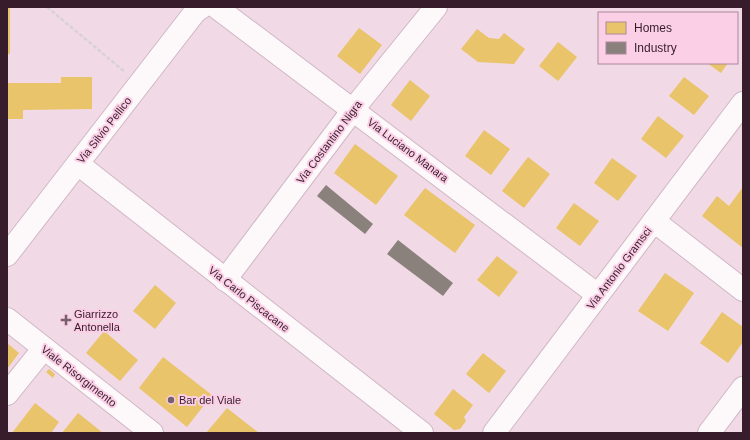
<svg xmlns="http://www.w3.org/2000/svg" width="750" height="440" font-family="Arial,sans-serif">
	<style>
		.homes { fill: #e9c46a }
		.industry { fill: #8a817c }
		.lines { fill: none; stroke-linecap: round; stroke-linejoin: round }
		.minor-casing { stroke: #cfb7c4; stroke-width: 24 }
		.path { stroke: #d8d1d5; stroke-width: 2.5; stroke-dasharray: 4 2; stroke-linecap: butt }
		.minor { stroke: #fdf9fb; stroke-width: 22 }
		.poi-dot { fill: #785f6d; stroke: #fbcfe6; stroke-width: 1.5 }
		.labels { text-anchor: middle; stroke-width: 4; stroke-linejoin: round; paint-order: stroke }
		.street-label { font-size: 11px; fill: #371d2c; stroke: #fbcfe6 }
		.poi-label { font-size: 11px; fill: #371d2c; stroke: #fbcfe6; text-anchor: start }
	</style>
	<rect width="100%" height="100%" fill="#f1d9e5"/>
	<g class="homes">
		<rect x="7" y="7" width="3" height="47"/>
		<polygon points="359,28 382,45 360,74 337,56"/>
		<polygon points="477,29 489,38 499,39 504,33 525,49 514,64 478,62 461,49"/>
		<polygon points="558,42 577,57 558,81 539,66"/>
		<polygon points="707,63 728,63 721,73"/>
		<polygon points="61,77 92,77 92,109 23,110 23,119 7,119 7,83 61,83"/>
		<polygon points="684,77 709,96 694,115 669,96"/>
		<polygon points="410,80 430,96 411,121 391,105"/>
		<polygon points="658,116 684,136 666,158 641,139"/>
		<polygon points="484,130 510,149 491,175 465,156"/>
		<polygon points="355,144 398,176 376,205 334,173"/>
		<polygon points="528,157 550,174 524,208 502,191"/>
		<polygon points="612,158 637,176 618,201 594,183"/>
		<polygon points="743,187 743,248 702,216 717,196 729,206"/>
		<polygon points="425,188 475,225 455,253 404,215"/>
		<polygon points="574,203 599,221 580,246 556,228"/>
		<polygon points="497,256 518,272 499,297 477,280"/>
		<polygon points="665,273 694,293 668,331 638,311"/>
		<polygon points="155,285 176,303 155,329 133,311"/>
		<polygon points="722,312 743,327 743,342 728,363 700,343"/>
		<polygon points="104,331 138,360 120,381 86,353"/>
		<polygon points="7,343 19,353 7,369"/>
		<polygon points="483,353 506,371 489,393 466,374"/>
		<polygon points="163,357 212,395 187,427 139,388"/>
		<polygon points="49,369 55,374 53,378 46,372"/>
		<polygon points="453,389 473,405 464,417 466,421 460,429 454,430 434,414"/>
		<polygon points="35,403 59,422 51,433 12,433"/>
		<polygon points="227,408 259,433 206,433"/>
		<polygon points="78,413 103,433 62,433"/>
	</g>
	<g class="industry">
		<polygon points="326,185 373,224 365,234 317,196"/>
		<polygon points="398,240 453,283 443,296 387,254"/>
	</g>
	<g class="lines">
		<g class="minor-casing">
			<g id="minor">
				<polyline points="216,7 598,295"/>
				<polyline points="78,164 422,433"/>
				<polyline points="654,221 743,290"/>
				<polyline points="7,255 195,12 202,7"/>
				<polyline points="225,280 359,102 436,7"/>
				<polyline points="7,319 152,433"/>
				<polyline points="7,394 44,348"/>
				<polyline points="494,433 743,103"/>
				<polyline points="709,433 743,388"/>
			</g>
		</g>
		<polyline class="path" points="47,7 125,72"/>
		<use href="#minor" class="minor"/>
	</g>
	<g class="poi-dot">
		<path d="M64 314h4v4h4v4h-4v4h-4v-4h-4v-4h4z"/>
		<circle cx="171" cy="400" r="4"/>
	</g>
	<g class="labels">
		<g class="street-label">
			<text transform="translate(104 130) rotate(-52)" y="4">Via Silvio Pellico</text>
			<text transform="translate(329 142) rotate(-53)" y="4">Via Costantino Nigra</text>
			<text transform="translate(408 150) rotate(37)" y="4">Via Luciano Manara</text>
			<text transform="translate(619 268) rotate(-53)" y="4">Via Antonio Gramsci</text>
			<text transform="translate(249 299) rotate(38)" y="4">Via Carlo Piscacane</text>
			<text transform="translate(79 376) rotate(38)" y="4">Viale Risorgimento</text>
		</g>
		<g class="poi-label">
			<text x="74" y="318">Giarrizzo<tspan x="74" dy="13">Antonella</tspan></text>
			<text x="179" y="404">Bar del Viale</text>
		</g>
	</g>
	<rect width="750" height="440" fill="none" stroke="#371d2c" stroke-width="16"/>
	<rect x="598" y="12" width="140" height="52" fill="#fbcfe6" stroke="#ad889c"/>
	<rect x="606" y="22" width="20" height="12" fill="#e9c46a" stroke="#ad889c"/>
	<text x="634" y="32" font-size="12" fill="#371d2c">Homes</text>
	<rect x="606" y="42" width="20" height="12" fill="#8a817c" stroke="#ad889c"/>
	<text x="634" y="52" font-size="12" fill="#371d2c">Industry</text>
</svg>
